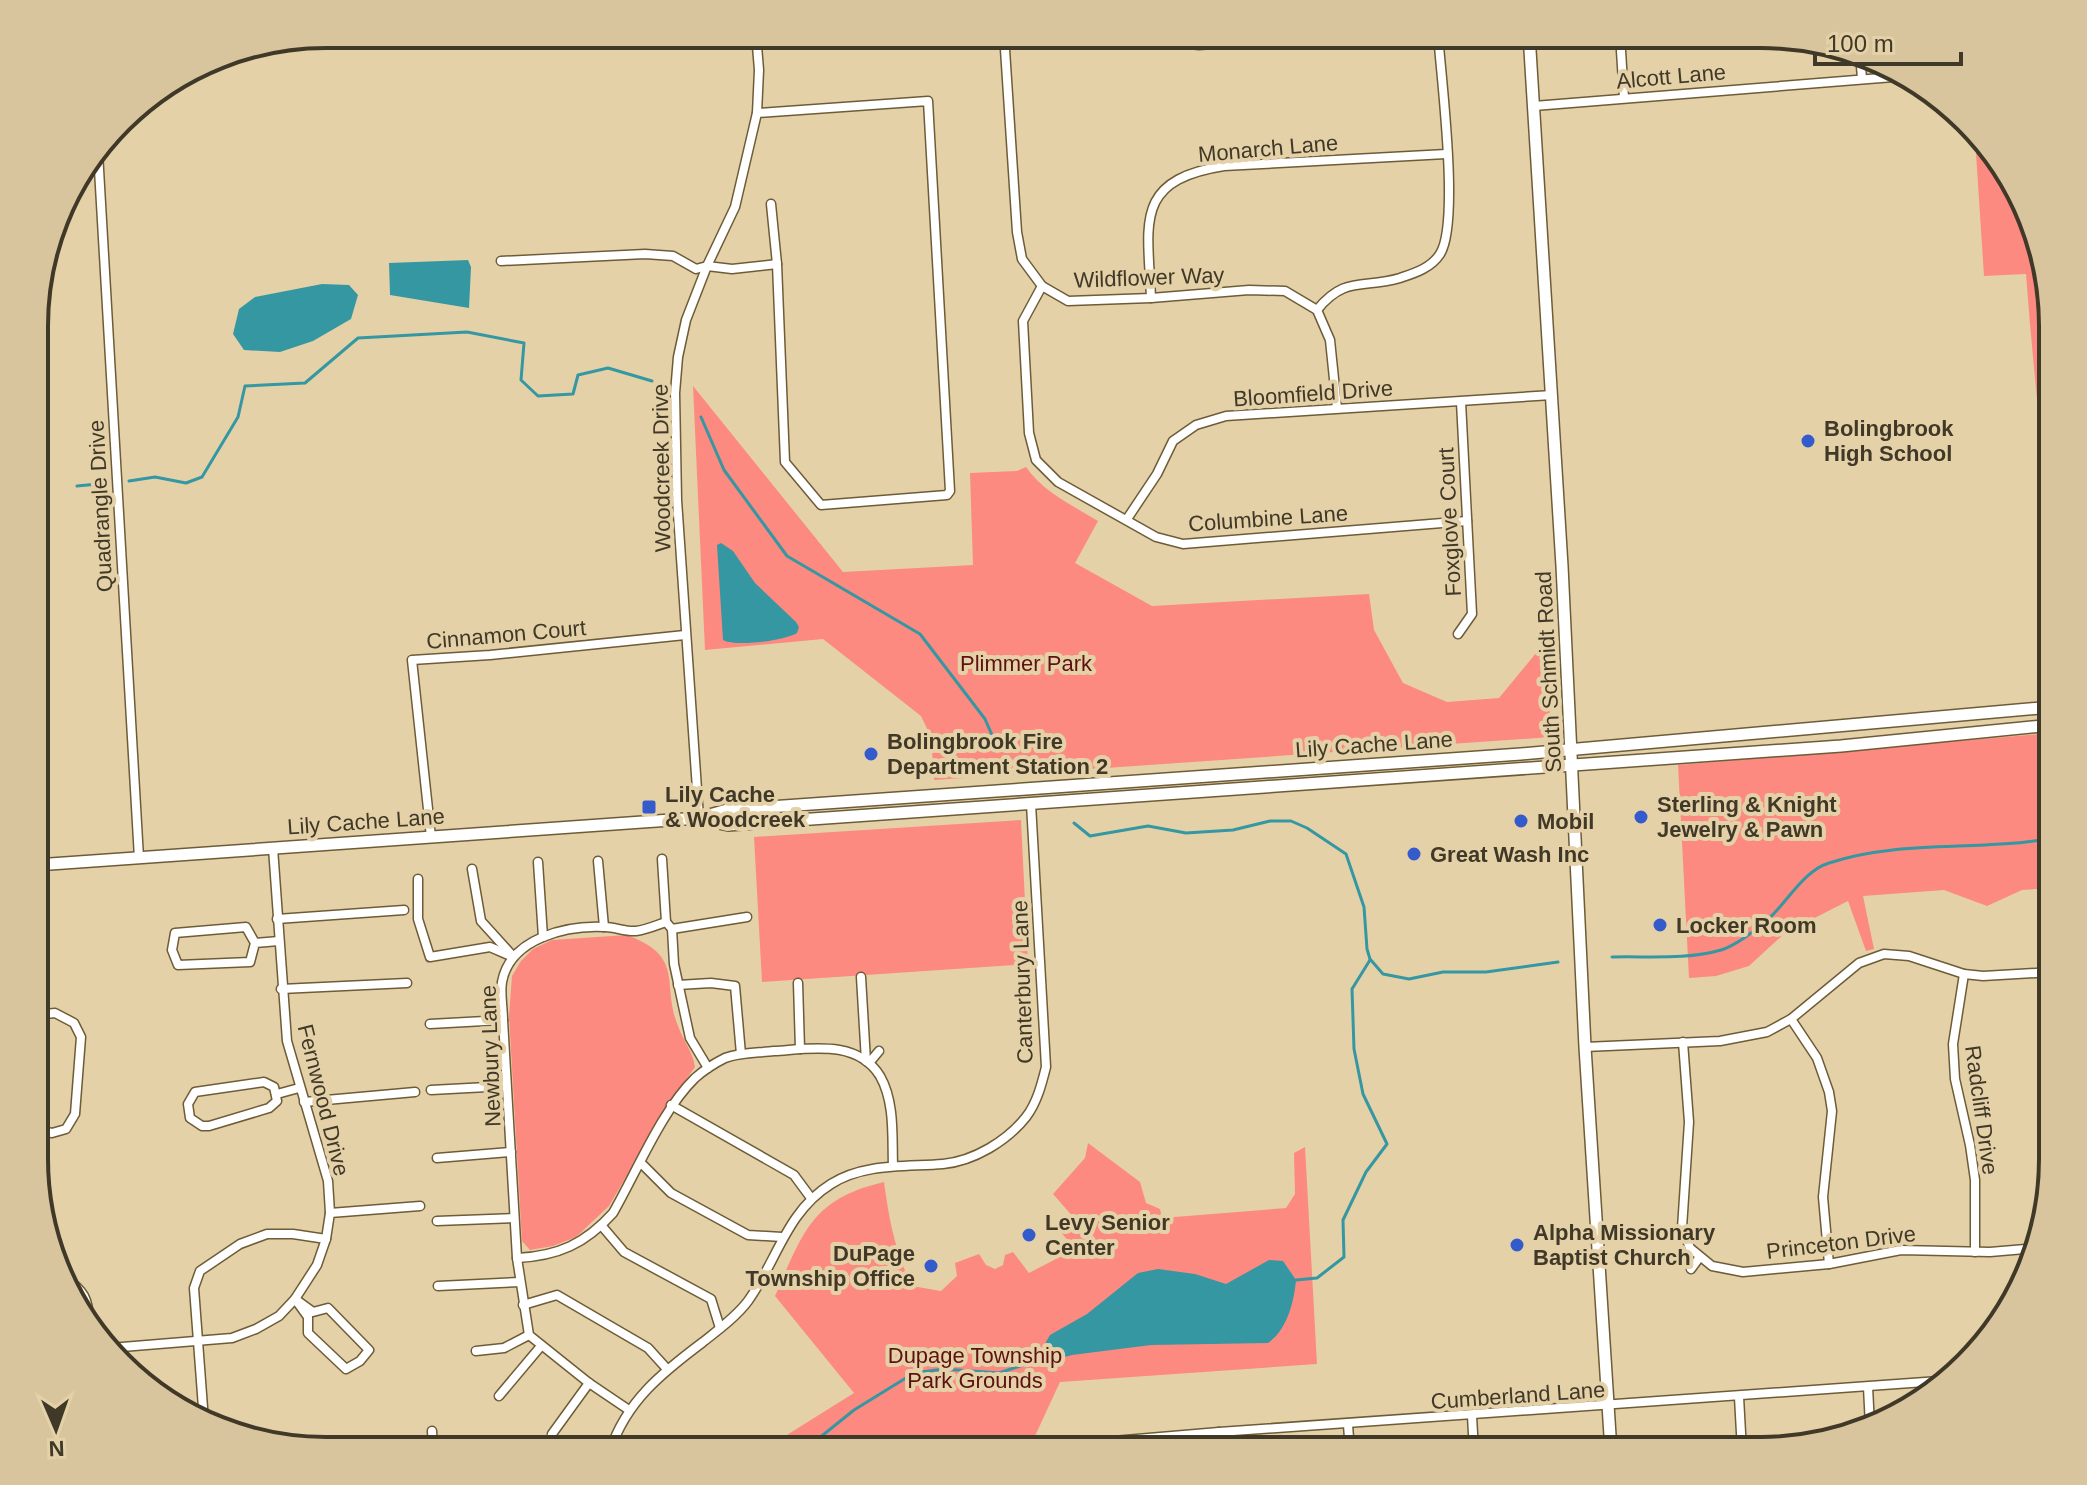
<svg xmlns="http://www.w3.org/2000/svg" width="2087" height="1485" font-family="Arial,sans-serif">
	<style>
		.green { fill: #fc8a80 }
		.water { fill: #3597a2 }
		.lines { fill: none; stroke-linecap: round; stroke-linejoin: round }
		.stream { stroke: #3597a2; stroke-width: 3 }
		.minor-casing { stroke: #6d5c37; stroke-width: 11 }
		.tertiary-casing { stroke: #6d5c37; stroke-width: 14 }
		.minor { stroke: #fff; stroke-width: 8 }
		.tertiary { stroke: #fff; stroke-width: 11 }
		.poi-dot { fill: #345bcb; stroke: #e5d1a8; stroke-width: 3 }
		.labels { text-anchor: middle; stroke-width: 8; stroke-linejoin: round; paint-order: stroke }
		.street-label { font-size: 22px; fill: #403928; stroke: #e5d1a8 }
		.poi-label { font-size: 22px; font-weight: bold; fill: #403928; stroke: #e5d1a8; text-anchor: start }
		.park-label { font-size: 22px; fill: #5d1112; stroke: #e5d1a8 }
		.rim { fill: none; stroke: #403928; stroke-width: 4 }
	</style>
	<rect width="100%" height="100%" fill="#e5d1a8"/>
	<g class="green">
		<path d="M1975 138 2023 196 2052 307V566C2045 469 2033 371 2026 274L1984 276Z"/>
		<path d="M693 386 843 572 973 565 970 473 1017 471 1026 467C1043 492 1072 505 1098 521L1075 563 1152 606 1369 594 1374 630 1403 683 1447 702 1499 698 1546 641 1551 737 934 780 931 737 921 716 823 639 705 650Z"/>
		<polygon points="2052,733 2052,888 2022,890 1987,906 1944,890 1863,896 1874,949 1866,951 1848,901 1785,933 1749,966 1716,976 1689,978 1678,765"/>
		<polygon points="1021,820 1028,964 762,982 754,837"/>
		<path d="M627 935C686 957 661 984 678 1026 683 1040 693 1052 695 1067L666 1108 609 1206 576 1237 553 1246 530 1250 522 1241 509 1016 512 976 521 961 533 949 552 940Z"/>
		<path d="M1088 1143 1140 1182 1146 1203 1160 1209 1162 1218 1286 1208 1295 1194 1294 1153 1305 1147 1317 1364 1060 1382 1028 1451H761L854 1393 775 1296C803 1233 811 1199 884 1182 889 1219 895 1252 912 1286L941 1291 957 1276 955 1263 979 1254 986 1265 995 1269 1003 1265 1005 1255 1013 1252 1029 1273 1075 1249 1059 1230 1074 1218 1053 1194 1085 1158Z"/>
	</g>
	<g class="water">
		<polygon points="468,260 471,267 469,308 390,295 389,263"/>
		<polygon points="322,284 349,285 358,295 351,319 313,341 280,352 244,350 233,334 239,309 255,297"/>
		<path d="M721 543 733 551 755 583 796 622 799 627 797 633C783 641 736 647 723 640L717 545Z"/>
		<path d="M1269 1260 1283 1261 1296 1280C1294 1302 1287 1330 1268 1343L1151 1345 1072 1355 1051 1361H1035L1050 1335 1087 1314 1138 1273 1158 1269 1195 1274 1226 1284Z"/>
	</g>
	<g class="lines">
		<g class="stream">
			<polyline points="701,417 724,470 787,556 920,634 985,719 999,751"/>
			<polyline points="129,481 155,477 186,483 202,477 238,417 245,386 305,383 358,338 467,332 524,343 521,380 538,396 573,394 578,375 608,368 652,381"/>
			<polyline points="77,486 98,484"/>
			<polyline points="1074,823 1090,836 1148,826 1186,833 1233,830 1270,821 1291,821 1307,828 1346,854 1364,907 1367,949 1370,959 1383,974 1409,979 1443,972 1486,972 1558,962"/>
			<path d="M1612 957C1647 956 1687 960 1721 950 1735 946 1756 930 1767 920 1787 903 1803 871 1829 863 1901 839 1979 852 2052 838"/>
			<polyline points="1296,1280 1317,1278 1344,1257 1343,1220 1366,1172 1387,1144 1363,1094 1354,1049 1352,989 1370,960"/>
			<polyline points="803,1451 854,1410 914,1373 944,1369 999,1373 1035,1361"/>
		</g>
		<g class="minor-casing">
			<g id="minor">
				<polyline points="1004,34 1017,232 1022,259 1042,286 1068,301 1151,298 1249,290 1285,291 1317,310 1330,340 1337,408"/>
				<polyline points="1160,34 1173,42 1199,45 1346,34"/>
				<polyline points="1620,35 1624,98"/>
				<polyline points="1860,53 1862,79"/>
				<polyline points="1534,106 1906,76"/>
				<polyline points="757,113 928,101 950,491 947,495 821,505 785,462 777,264 771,204"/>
				<polyline points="98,152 139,858"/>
				<polyline points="501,261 645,254 673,256 696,269 707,266 732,269 777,264"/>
				<polyline points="1042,286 1023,321 1029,433 1036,460 1058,482 1156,537 1183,544 1467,521"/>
				<path d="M1151 298C1148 224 1133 180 1224 166L1446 154"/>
				<path d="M1317 310C1345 275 1364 289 1400 278 1415 273 1431 268 1440 254 1460 223 1441 77 1438 34"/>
				<polyline points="1127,519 1157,474 1173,441 1196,425 1226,416 1552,395"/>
				<polyline points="1458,634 1472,614 1461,402"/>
				<polyline points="699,818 677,500 675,393 678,357 686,320 707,266 735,207 757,113 759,70 756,34"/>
				<polyline points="431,837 412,660 490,655 685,635"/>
				<polyline points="662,859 666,922"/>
				<polyline points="598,861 604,927"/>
				<polyline points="538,862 543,937"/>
				<polyline points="472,869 481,921 510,953"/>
				<polyline points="418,879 418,919 430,957 490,947 513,957"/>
				<polyline points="277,919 404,910"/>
				<polyline points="672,929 747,917"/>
				<polyline points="255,943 250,962 178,965 172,950 175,933 246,927 255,943 279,941"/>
				<polyline points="1964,974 1953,1044 1955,1079 1970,1145 1975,1180 1975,1252"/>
				<polyline points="861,977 866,1061"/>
				<polyline points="798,983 800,1049"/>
				<polyline points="678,985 711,983 735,986 741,1054"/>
				<polyline points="281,989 407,983"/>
				<polyline points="36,1015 55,1013 74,1023 81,1037 75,1114 66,1129 52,1133 36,1130"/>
				<polyline points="1791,1019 1817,1058 1829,1092 1832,1111 1823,1197 1829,1264"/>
				<polyline points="430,1024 503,1020"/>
				<polyline points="1683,1042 1689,1122 1682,1228 1690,1248 1712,1266 1743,1272 1829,1264 1901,1250 1990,1252 2038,1248"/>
				<polyline points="1585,1047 1720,1041 1767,1032 1791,1019 1859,963 1884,954 1909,956 1964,974 1983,976 2052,972"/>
				<polyline points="869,1063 879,1051"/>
				<polygon points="264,1082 274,1087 277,1101 269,1108 209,1126 202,1126 190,1118 188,1104 195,1092"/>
				<polyline points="431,1090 506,1086"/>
				<polyline points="277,1094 299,1088"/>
				<polyline points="304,1102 415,1092"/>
				<polyline points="671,1105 794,1175 811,1198"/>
				<polyline points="437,1158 511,1152"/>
				<polyline points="641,1163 671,1193 748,1235 782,1237"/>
				<polyline points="330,1213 420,1206"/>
				<polyline points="437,1221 514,1218"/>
				<polyline points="601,1225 624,1252 711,1299 720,1328"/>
				<path d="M517 1258C558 1256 585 1244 613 1213 637 1171 662 1110 695 1078 704 1070 715 1063 725 1058 741 1052 758 1053 774 1051 809 1049 857 1039 880 1076 895 1102 892 1137 893 1166"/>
				<polyline points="1691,1269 1699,1258"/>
				<path d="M63 1276C85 1291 88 1298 90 1324"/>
				<polyline points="438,1286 520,1282"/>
				<polygon points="295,1299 313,1312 328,1308 369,1350 360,1361 346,1369 308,1333 308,1317"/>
				<polyline points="523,1305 557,1295 648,1348 667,1369"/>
				<polyline points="110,1348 232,1338 256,1329 279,1316 295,1299 317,1265 326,1239 330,1213 328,1181 287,1041 273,848"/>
				<polyline points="476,1351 504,1348 529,1335"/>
				<polyline points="1868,1387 1870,1426"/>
				<polyline points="499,1396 541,1346"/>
				<polyline points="1739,1397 1742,1451"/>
				<path d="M629 1410 589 1383 529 1335 517 1258 503 1020C503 1008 500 993 502 982 510 938 567 925 605 927 615 927 626 932 636 931 646 930 657 925 666 922L672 929 674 964 690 1038 708 1068"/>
				<polyline points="1472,1416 1474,1451"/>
				<polyline points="204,1421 194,1288 200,1271 240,1244 267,1234 293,1234 326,1239"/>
				<polyline points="1348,1425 1350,1451"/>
				<polyline points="432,1431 433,1450"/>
				<polyline points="1219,1432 1221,1451"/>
				<polyline points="552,1434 589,1383"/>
				<path d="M610 1451C626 1401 663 1372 703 1342 718 1330 736 1317 748 1301 777 1261 786 1212 831 1184 864 1163 906 1167 943 1164 974 1161 1007 1141 1026 1117 1037 1103 1042 1083 1046 1067L1031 804"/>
				<polyline points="1101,1451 1113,1441 1219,1432 1939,1381"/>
			</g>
		</g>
		<g class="tertiary-casing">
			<g id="tertiary">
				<polyline points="1529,34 1562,566 1585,1047 1611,1451"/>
				<polyline points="700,819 728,825 1841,746 2052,725"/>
				<polyline points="36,865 699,818 727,810 1521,754 2052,707"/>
			</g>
		</g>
		<use href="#minor" class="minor"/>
		<use href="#tertiary" class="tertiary"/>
	</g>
	<g class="poi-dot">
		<circle cx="1808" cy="441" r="8"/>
		<circle cx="871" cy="754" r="8"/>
		<rect x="641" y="799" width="16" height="16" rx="4"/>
		<circle cx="1641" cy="817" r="8"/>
		<circle cx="1521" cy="821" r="8"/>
		<circle cx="1414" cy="854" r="8"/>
		<circle cx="1660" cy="925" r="8"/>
		<circle cx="1029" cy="1235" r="8"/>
		<circle cx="1517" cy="1245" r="8"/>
		<circle cx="931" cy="1266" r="8"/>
	</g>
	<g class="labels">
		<g class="street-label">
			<text transform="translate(1671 76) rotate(-5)" y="8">Alcott Lane</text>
			<text transform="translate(1268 148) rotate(-5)" y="8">Monarch Lane</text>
			<text transform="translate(1149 277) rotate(-2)" y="8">Wildflower Way</text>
			<text transform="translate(1313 393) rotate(-4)" y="8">Bloomfield Drive</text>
			<text transform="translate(661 468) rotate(-91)" y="8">Woodcreek Drive</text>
			<text transform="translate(100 506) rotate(-93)" y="8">Quadrangle Drive</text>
			<text transform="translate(1268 518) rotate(-4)" y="8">Columbine Lane</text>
			<text transform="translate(1449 522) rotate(-93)" y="8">Foxglove Court</text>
			<text transform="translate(506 634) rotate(-5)" y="8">Cinnamon Court</text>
			<text transform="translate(1548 672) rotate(-93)" y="8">South Schmidt Road</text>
			<text transform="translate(1374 744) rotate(-4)" y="8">Lily Cache Lane</text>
			<text transform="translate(366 821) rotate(-4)" y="8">Lily Cache Lane</text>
			<text transform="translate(1022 982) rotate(-92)" y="8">Canterbury Lane</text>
			<text transform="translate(490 1056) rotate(-92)" y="8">Newbury Lane</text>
			<text transform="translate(324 1100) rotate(76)" y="8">Fernwood Drive</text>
			<text transform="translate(1982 1110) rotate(82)" y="8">Radcliff Drive</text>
			<text transform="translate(1841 1242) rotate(-7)" y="8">Princeton Drive</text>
			<text transform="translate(1518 1395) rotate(-4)" y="8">Cumberland Lane</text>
		</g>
		<g class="poi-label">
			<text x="1824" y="436">Bolingbrook<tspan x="1824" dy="25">High School</tspan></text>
			<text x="887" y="749">Bolingbrook Fire<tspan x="887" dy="25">Department Station 2</tspan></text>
			<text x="665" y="802">Lily Cache<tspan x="665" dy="25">&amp; Woodcreek</tspan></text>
			<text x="1657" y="812">Sterling &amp; Knight<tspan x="1657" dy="25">Jewelry &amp; Pawn</tspan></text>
			<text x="1537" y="829">Mobil</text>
			<text x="1430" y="862">Great Wash Inc</text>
			<text x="1676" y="933">Locker Room</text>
			<text x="1045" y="1230">Levy Senior<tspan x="1045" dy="25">Center</tspan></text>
			<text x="1533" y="1240">Alpha Missionary<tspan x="1533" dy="25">Baptist Church</tspan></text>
			<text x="915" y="1261" text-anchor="end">DuPage<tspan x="915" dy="25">Township Office</tspan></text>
		</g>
		<g class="park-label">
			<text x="1026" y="671">Plimmer Park</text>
			<text x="975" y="1363">Dupage Township<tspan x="975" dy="25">Park Grounds</tspan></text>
		</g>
	</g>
	<path d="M0 0H2087V1485H0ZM326 48H1761A278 278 0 0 1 2039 326V1159A278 278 0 0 1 1761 1437H326A278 278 0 0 1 48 1159V326A278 278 0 0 1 326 48Z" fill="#d8c59e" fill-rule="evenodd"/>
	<path class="rim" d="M326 48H1761A278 278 0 0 1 2039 326V1159A278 278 0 0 1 1761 1437H326A278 278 0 0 1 48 1159V326A278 278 0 0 1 326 48Z"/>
	<g transform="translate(56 1429) rotate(178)" stroke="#e5d1a8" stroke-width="6" paint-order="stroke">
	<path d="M0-6L14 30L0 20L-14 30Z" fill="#403928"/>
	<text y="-12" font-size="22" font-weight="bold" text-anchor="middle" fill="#403928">N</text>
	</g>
	<path d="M1815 52v12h146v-12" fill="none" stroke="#403928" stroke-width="4"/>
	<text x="1827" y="52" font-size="24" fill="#403928" stroke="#e5d1a8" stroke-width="6" paint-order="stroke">100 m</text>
</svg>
